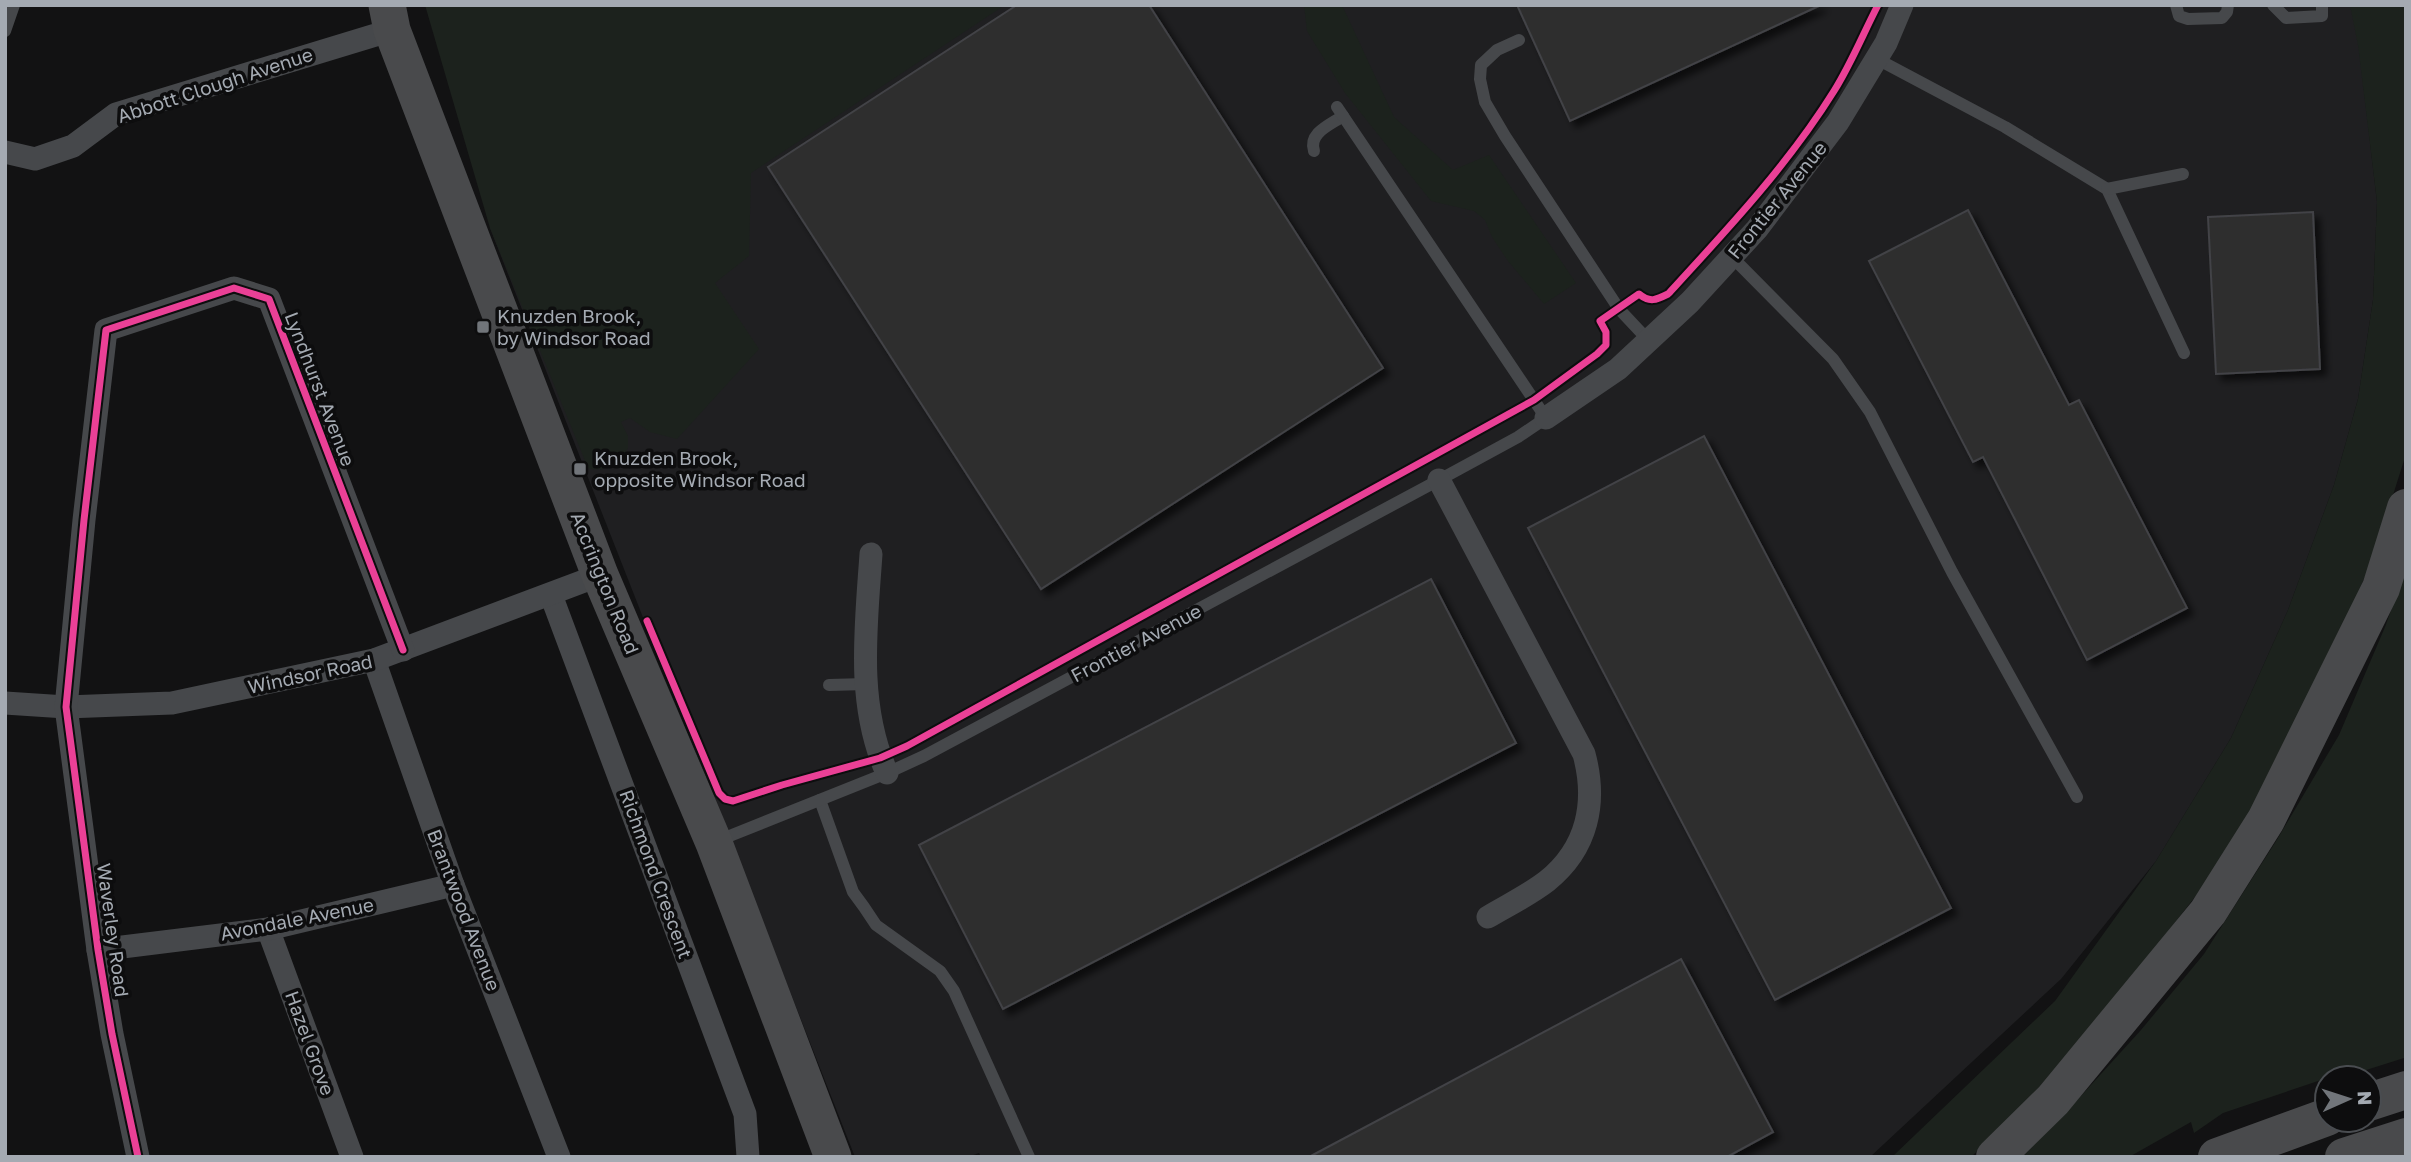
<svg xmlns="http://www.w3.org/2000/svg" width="2411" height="1162" font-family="'Golos Text',sans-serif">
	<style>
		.built { fill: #1f1f21 }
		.green { fill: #1c221d }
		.building { fill: #2e2e2f; stroke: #424346; stroke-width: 2; filter: url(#shadow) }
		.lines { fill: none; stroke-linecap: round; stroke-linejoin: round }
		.lane { stroke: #46484b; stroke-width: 12 }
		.street { stroke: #46484b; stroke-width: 23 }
		.primary { stroke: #494a4c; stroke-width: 37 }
		.highway { stroke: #494a4c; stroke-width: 38 }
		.highway-bridge { stroke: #494a4c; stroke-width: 38 }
		.cycleway-casing { stroke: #0d0d0e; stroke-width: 11 }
		.cycleway { stroke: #ea4096; stroke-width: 7 }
		.poi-dot { fill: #71757a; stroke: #0d0d0e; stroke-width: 2.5 }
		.labels { text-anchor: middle; stroke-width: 7; stroke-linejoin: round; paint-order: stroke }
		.street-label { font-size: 19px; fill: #a4aab2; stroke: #0d0d0e }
		.poi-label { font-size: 19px; fill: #a4aab2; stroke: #0d0d0e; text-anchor: start }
	</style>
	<defs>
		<filter id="shadow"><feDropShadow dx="6" dy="6" stdDeviation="3.5" flood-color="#0009"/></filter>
	</defs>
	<rect width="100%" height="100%" fill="#121213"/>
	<polygon class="built" points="803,5 2354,5 2377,202 2373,300 2358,399 2334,485 2288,610 2231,738 2156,861 2061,979 1870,1157 981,1157 979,1153 968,1157 855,1157 490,228 707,215"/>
	<g class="green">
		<path d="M425 5H1005L751 173 749 256 715 283 759 349 677 439 650 432 630 418 621 422 628 436V448C618 463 606 473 588 468L490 228Z"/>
		<polygon points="1304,5 1342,5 1394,117 1453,170 1489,155 1576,283 1544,304 1508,261 1492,237 1485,220 1474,211 1431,201 1345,93 1307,31"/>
		<polygon points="2350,5 2406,5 2406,454 2375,552 2320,685 2223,861 2052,1080 1971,1157 1892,1157 2055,1001 2156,861 2231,738 2288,610 2334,485 2358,399 2373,300 2377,202 2358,45"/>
		<polygon points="2406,569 2406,1054 2404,1058 2341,1078 2327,1078 2223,1113 2194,1133 2191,1122 2129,1157 2022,1157 2060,1119 2141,1030 2204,954 2278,838 2339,735 2385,627"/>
	</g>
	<g class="building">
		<polygon points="1017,5 1149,5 1383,368 1041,589 768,167"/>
		<polygon points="1517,5 1821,5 1570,121"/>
		<polygon points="1968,210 2069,405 2079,400 2187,608 2087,660 1983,457 1973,462 1869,261"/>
		<polygon points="2313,212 2320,369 2216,374 2208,217"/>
		<polygon points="1704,436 1951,908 1775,1000 1528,528"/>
		<polygon points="1431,579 1516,743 1003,1009 919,845"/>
		<polygon points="1681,959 1773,1132 1727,1157 1309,1157"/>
	</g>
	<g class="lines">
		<g class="lane">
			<polyline points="2176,5 2179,16 2188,19 2222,18 2227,12 2228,5"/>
			<polyline points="2273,5 2286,18 2322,16 2322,5"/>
			<polyline points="5,31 14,5"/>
			<polyline points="1519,40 1497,50 1481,65 1480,79 1485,102 1505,136 1619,309 1649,341"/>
			<polyline points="1877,59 2005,127 2107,189 2184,353"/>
			<path d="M1314 151C1308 133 1330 125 1343 116"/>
			<polyline points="2107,189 2183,174"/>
			<polyline points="1732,257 1833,359 1870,412 1952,572 2077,797"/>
			<polyline points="829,685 866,684"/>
			<polyline points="820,800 853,892 864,907 876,925 940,971 954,991 1029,1157"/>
			<polyline points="717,841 887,773 924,756 1439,480 1518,437 1546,418 1337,107"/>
		</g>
		<g class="street">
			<polyline points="5,152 35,159 73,146 116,114 392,30"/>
			<polyline points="1546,418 1618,369 1690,302 1757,229 1838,122 1886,43 1902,5"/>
			<path d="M1439 480 1584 754C1597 802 1588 848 1547 881 1529 895 1508 905 1488 917"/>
			<path d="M871 554C866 627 856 704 887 773"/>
			<polyline points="551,595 745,1114 748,1157"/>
			<polyline points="374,660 453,885 559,1157"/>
			<polyline points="5,703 66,707 172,703 374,660 600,575"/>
			<polyline points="268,929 352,1157"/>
			<polyline points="98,950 268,929 453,885"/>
			<polyline points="138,1157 112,1034 98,950 66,707 84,520 106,330 234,288 269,299 403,650"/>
		</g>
		<polyline class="primary" points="387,5 392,30 600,575 714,843 833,1157"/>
		<g class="highway">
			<polyline points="2369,1102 2406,1090"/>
			<polyline points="1995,1157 2053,1100 2208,912 2266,820 2381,588 2406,508"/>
			<polyline points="2217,1157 2327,1117"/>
		</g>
		<polyline class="highway-bridge" points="2344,1157 2406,1137"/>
		<g class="cycleway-casing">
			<g id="cycleway">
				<path d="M647 621 719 793 725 799 733 801 782 785 880 758 907 746 1534 400 1597 354 1606 345V332L1600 321 1639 294C1650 303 1656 300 1668 294 1727 230 1788 165 1834 91 1851 64 1863 34 1878 5"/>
				<polyline points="138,1157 112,1034 98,950 66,707 84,520 106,330 234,288 269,299 403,650"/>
			</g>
		</g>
		<use href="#cycleway" class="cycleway"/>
	</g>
	<g class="poi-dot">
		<rect x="476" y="320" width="14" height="14" rx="3.5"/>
		<rect x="573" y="462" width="14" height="14" rx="3.5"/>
	</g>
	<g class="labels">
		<g class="street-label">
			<text transform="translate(215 85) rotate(-18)" y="7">Abbott Clough Avenue</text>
			<text transform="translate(1777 200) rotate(-51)" y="7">Frontier Avenue</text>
			<text transform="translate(320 389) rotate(69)" y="7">Lyndhurst Avenue</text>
			<text transform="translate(605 583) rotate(68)" y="7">Accrington Road</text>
			<text transform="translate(1136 643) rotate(-28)" y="7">Frontier Avenue</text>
			<text transform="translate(310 674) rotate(-12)" y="7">Windsor Road</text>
			<text transform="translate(656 874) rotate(70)" y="7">Richmond Crescent</text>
			<text transform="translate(464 910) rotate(69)" y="7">Brantwood Avenue</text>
			<text transform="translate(297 919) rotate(-11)" y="7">Avondale Avenue</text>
			<text transform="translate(113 930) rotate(82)" y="7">Waverley Road</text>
			<text transform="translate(310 1043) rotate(70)" y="7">Hazel Grove</text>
		</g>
		<g class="poi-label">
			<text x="497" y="323">Knuzden Brook,<tspan x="497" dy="22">by Windsor Road</tspan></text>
			<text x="594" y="465">Knuzden Brook,<tspan x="594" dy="22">opposite Windsor Road</tspan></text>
		</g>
	</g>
	<rect width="2411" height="1162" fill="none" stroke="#a4aab2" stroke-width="14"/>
	<g transform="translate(2348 1099) rotate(87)"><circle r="33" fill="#0d0d0e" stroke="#494c50" stroke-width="2"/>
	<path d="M0-5L12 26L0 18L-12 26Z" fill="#71757a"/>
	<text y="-10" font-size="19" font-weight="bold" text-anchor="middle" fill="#a4aab2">N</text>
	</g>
</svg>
